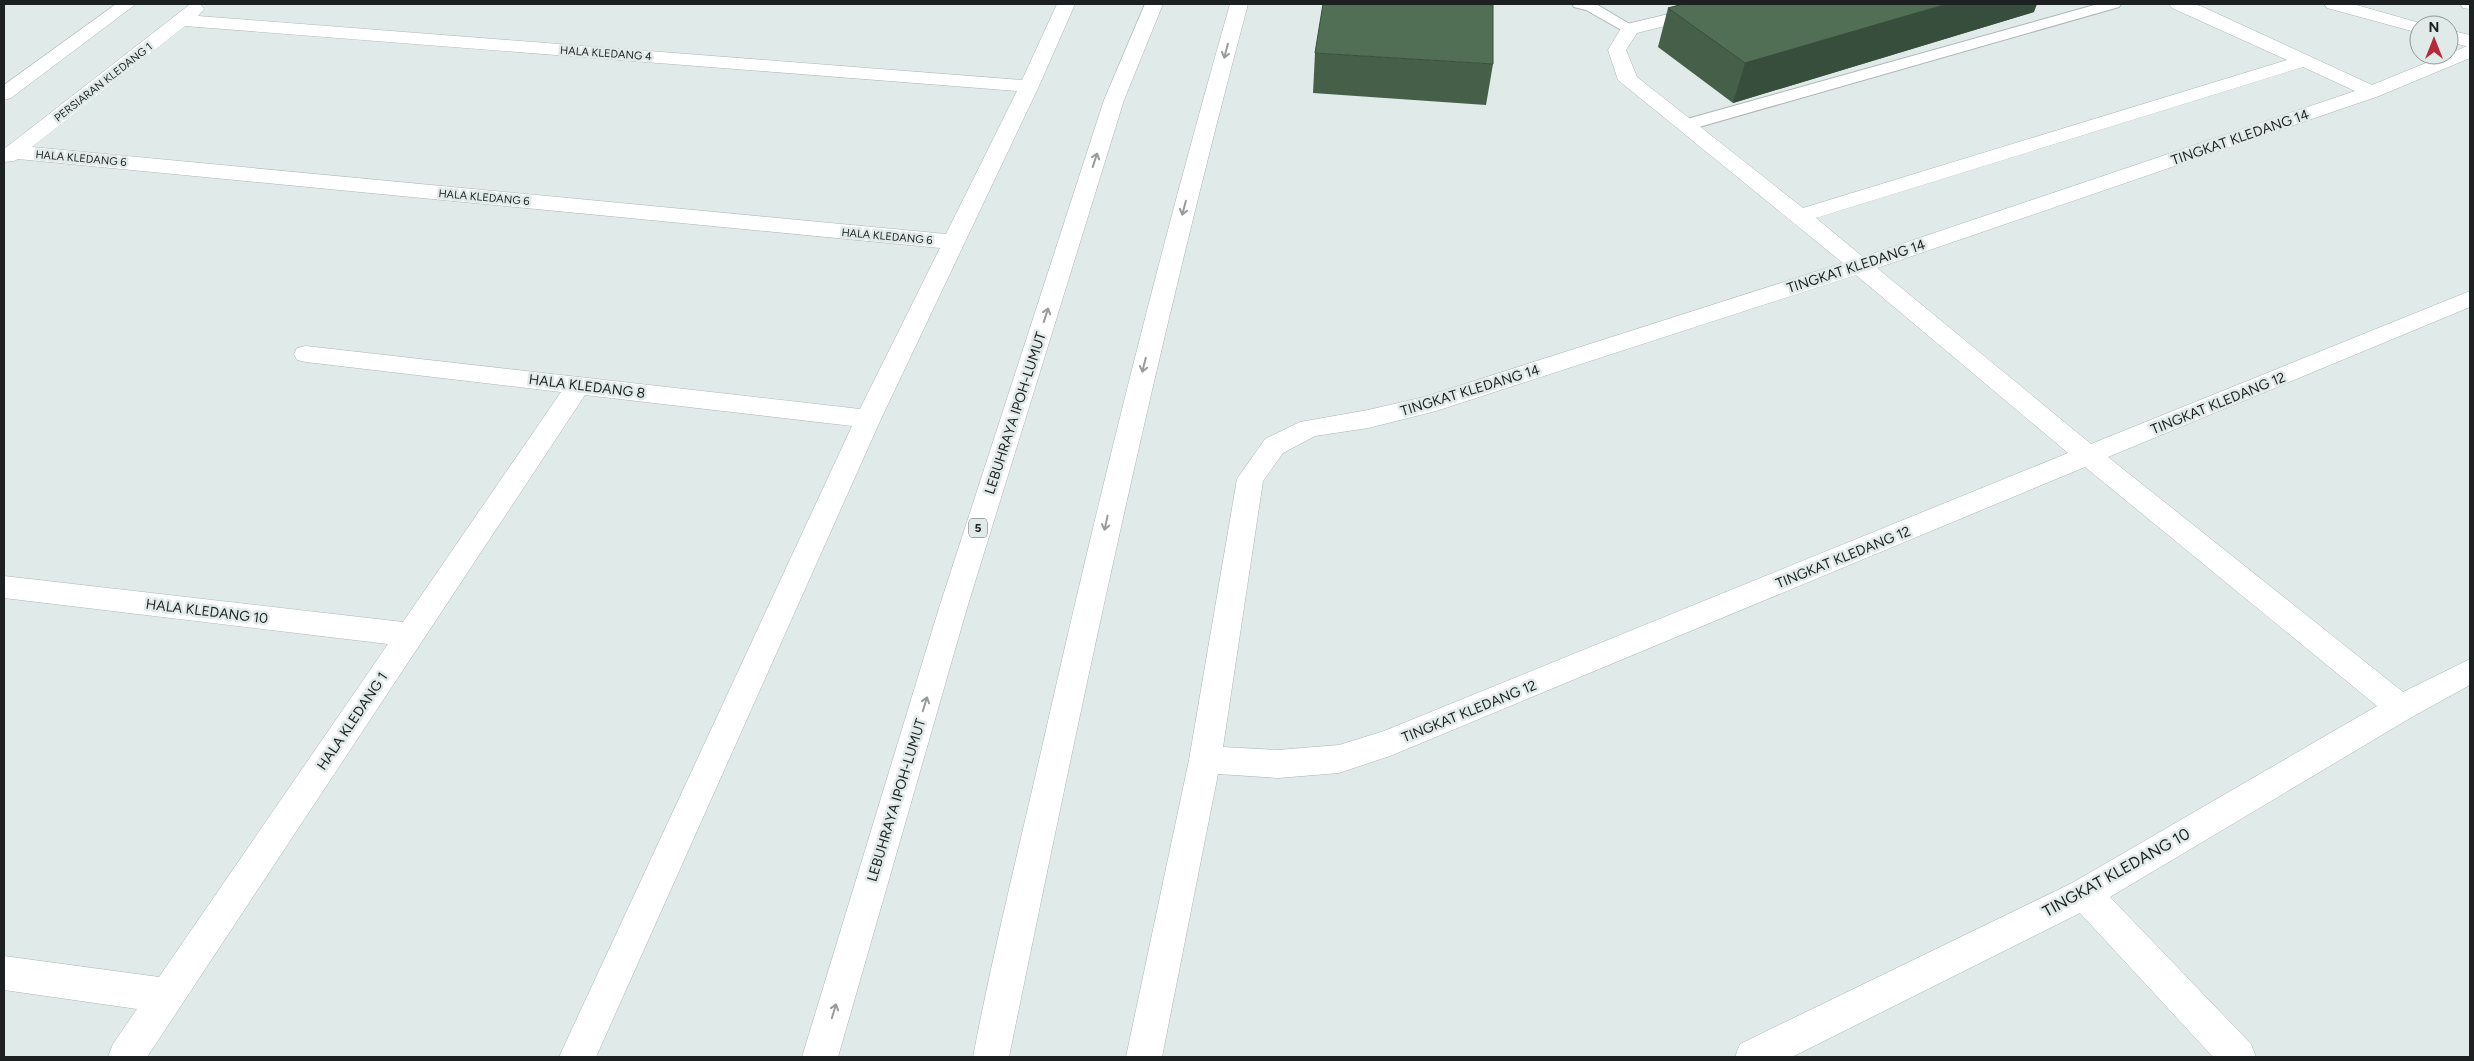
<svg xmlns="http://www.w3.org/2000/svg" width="2474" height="1061" font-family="Figtree,sans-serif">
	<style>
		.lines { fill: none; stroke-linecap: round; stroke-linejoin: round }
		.service-casing { stroke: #adb6b4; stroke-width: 2 }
		.minor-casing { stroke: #adb6b4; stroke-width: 1 }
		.secondary-casing { stroke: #adb6b4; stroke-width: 1 }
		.trunk-casing { stroke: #adb6b4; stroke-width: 1 }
		.service { fill: #fff; fill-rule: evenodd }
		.minor { fill: #fff; fill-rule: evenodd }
		.secondary { fill: #fff; fill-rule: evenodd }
		.trunk { fill: #fff; fill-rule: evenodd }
		.wall { fill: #455f49 }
		.shaded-wall { fill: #384e3c }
		.building { fill: #506f55; stroke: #384e3c }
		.oneway { stroke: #999b9b }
		.labels { text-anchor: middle; stroke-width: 5; stroke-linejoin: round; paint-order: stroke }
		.far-street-label { font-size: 11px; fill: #1d2020; stroke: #e0eae8 }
		.shield { fill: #e0eae8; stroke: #585d5c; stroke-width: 1 }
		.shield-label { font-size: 12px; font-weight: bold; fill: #1d2020 }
		.street-label { font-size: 14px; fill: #1d2020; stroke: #e0eae8 }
		.near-street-label { font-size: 16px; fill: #1d2020; stroke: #e0eae8 }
	</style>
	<rect width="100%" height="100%" fill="#e0eae8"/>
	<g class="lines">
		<g class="service-casing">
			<g id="service">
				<polygon points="1572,4 1596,4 1638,29 1630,34 1625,32 1586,10 1574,7"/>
				<polygon points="2098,4 2121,4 2119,7 1692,129 1680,129 1678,125 1680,121"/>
			</g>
		</g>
		<g class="minor-casing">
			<g id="minor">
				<polygon points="116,4 136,4 11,98 4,100 4,85"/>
				<path d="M196 4 201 5 204 9 198 16 1022 80 1057 4H1075L1039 86 881 419 596 1057H559L852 426 585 395 147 1057H108L113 1044 137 1009 4 990V956L159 977 388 644 4 598V576L403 622 561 392 306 362 297 360 294 354 297 348 306 346 860 409 940 248 18 159 14 161 4 162V149L189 5ZM185 26 1017 91 946 234 32 147Z"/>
				<path d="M1710 4H1740L1737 8 1637 33 1626 50 1637 77 1803 208 2287 60 2172 8 2169 4H2194L2203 7 2372 85 2470 45V58L2379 96 1877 268 2091 444 2470 291V307L2108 457 2403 692 2470 659V685L2412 717 2110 897 2251 1044 2256 1057H2213L2080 913 1792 1057H1735L1740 1044 2072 883 2377 706 2085 467 1390 756 1339 773 1278 778 1218 774 1162 1057H1126L1189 760 1237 479 1265 439 1300 422 1368 410 1424 397 1843 263 1618 80 1608 50 1623 25ZM2303 67 2355 91 1863 257 1816 218ZM1856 275 2068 453 1384 731 1339 745 1278 750 1223 747 1263 481 1283 453 1315 436 1368 428 1436 411Z"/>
				<polygon points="2460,4 2470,4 2470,9 2463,8"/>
			</g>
		</g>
		<g class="secondary-casing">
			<g id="secondary">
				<polygon points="2324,4 2353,4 2427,25 2419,25 2419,33 2327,8"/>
				<polygon points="2449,30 2470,35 2470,47 2449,42"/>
			</g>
		</g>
		<g class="trunk-casing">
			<g id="trunk">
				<polygon points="1145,4 1163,4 1124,100 967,608 838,1057 802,1057 939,608 1104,100"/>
				<path d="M1230 4H1248C1155 352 1081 704 1009 1057H973C993 952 1019 848 1043 743 1099 495 1160 249 1230 4Z"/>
			</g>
		</g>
		<use href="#service" class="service"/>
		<use href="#minor" class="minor"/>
		<use href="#secondary" class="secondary"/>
		<use href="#trunk" class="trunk"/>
	</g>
	<g class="wall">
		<polygon points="1668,8 2034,12 1733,103 1658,47"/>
		<polygon points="1315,53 1493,64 1486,105 1313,93"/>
	</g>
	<polygon class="shaded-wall" points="1947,4 2037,4 2034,12 1733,103 1745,63"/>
	<g class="building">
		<polygon points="1323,4 1493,4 1493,64 1315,53"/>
		<polygon points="1683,4 1947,4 1745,63 1668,8"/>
	</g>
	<defs><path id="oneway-shaft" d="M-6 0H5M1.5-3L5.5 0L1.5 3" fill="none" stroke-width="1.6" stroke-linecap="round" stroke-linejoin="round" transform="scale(1.25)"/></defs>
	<g class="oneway">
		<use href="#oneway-shaft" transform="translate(1226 51) rotate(105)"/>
		<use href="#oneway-shaft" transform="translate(1095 160) rotate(-72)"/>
		<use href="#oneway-shaft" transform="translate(1184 208) rotate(105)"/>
		<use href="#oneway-shaft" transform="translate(1046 315) rotate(-72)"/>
		<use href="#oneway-shaft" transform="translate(1144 365) rotate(104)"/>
		<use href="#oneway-shaft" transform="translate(1106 523) rotate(102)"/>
		<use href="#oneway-shaft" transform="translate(925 704) rotate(-73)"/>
		<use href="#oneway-shaft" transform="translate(834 1011) rotate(-73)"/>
	</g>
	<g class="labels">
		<g class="far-street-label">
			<text transform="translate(606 53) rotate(4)" y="4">HALA KLEDANG 4</text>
			<text transform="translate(103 82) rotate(-38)" y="4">PERSIARAN KLEDANG 1</text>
			<text transform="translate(81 158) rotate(5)" y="4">HALA KLEDANG 6</text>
			<text transform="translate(484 197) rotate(5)" y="4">HALA KLEDANG 6</text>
			<text transform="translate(887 236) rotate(5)" y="4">HALA KLEDANG 6</text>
		</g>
		<rect class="shield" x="969" y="518.5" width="18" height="19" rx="4"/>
		<g class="shield-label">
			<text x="978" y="532">5</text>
		</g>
		<g class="street-label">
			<text transform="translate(2240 137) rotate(-19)" y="5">TINGKAT KLEDANG 14</text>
			<text transform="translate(1856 266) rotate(-18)" y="5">TINGKAT KLEDANG 14</text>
			<text transform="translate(587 386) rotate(7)" y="5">HALA KLEDANG 8</text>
			<text transform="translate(1470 390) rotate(-17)" y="5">TINGKAT KLEDANG 14</text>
			<text transform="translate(2218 403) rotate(-22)" y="5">TINGKAT KLEDANG 12</text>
			<text transform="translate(1015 413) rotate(-72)" y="5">LEBUHRAYA IPOH-LUMUT</text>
			<text transform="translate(1843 557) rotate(-22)" y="5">TINGKAT KLEDANG 12</text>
			<text transform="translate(207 611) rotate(7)" y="5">HALA KLEDANG 10</text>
			<text transform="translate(1469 711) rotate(-22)" y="5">TINGKAT KLEDANG 12</text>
			<text transform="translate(352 721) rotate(-56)" y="5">HALA KLEDANG 1</text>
			<text transform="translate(896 800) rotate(-73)" y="5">LEBUHRAYA IPOH-LUMUT</text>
		</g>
		<g class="near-street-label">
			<text transform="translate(2116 872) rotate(-29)" y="6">TINGKAT KLEDANG 10</text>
		</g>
	</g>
	<rect width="2474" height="1061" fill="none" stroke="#1d2020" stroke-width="10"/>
	<g transform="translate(2434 40)"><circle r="24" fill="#e0eae8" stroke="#929998"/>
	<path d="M0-4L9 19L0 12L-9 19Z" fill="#b92839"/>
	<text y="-8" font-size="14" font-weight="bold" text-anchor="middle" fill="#1d2020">N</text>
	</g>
</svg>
